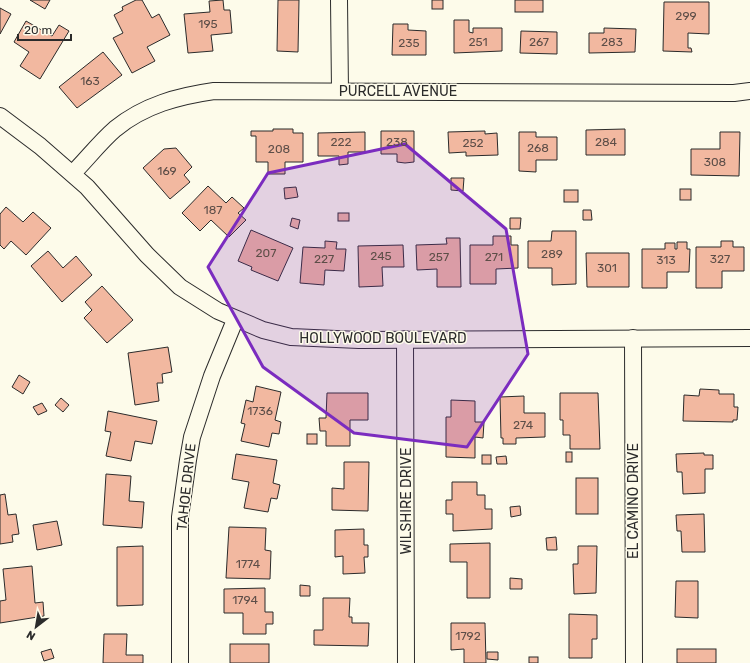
<svg xmlns="http://www.w3.org/2000/svg" width="750" height="663" font-family="Rubik,sans-serif">
	<style>
		.building { fill: #f2b8a0; stroke: #2b2b2b }
		.lines { fill: none; stroke-linecap: round; stroke-linejoin: round }
		.minor-casing { stroke: #2b2b2b; stroke-width: 18 }
		.minor { stroke: #fdfbea; stroke-width: 16 }
		.marked { fill: #7b2cbf; fill-opacity: 0.2; stroke: #7b2cbf; stroke-width: 3; stroke-linejoin: round }
		.labels { text-anchor: middle; stroke-width: 3; stroke-linejoin: round; paint-order: stroke }
		.number-label { font-size: 12px; fill: #5d4e48 }
		.street-label { font-size: 14px; fill: #2b2b2b; stroke: #fdfbea }
	</style>
	<rect width="100%" height="100%" fill="#fdfbea"/>
	<g class="building">
		<polygon points="30,0 50,0 45,9"/>
		<polygon points="136,0 142,0 152,18 159,14 170,35 147,47 155,61 132,73 113,38 123,33 114,15 123,10 122,7"/>
		<polygon points="223,0 224,10 230,10 232,33 211,35 213,51 188,53 184,14 210,12 209,1"/>
		<polygon points="278,0 299,0 298,52 277,51"/>
		<rect x="432" y="0" width="11" height="9"/>
		<rect x="515" y="0" width="28" height="12"/>
		<polygon points="664,2 709,2 709,34 688,33 688,48 691,48 692,52 663,51"/>
		<polygon points="0,8 11,14 0,34"/>
		<polygon points="454,20 469,20 469,32 473,33 473,28 502,28 502,51 454,53"/>
		<polygon points="26,21 52,36 59,25 69,31 40,79 20,66 29,52 14,42"/>
		<polygon points="393,24 408,24 408,30 426,31 426,55 392,55"/>
		<polygon points="604,28 636,29 635,52 589,53 589,33 604,33"/>
		<polygon points="521,31 557,32 557,54 520,53"/>
		<polygon points="103,52 122,75 77,108 59,87"/>
		<polygon points="273,129 293,129 293,133 303,133 303,162 285,162 285,174 268,174 268,162 256,162 256,136 251,136 251,131 273,131"/>
		<polygon points="625,129 625,155 586,155 586,130"/>
		<polygon points="381,131 414,131 414,162 405,163 397,162 397,154 381,154"/>
		<polygon points="485,131 485,134 497,133 498,155 466,156 466,152 449,153 448,132"/>
		<polygon points="365,132 365,152 348,152 348,164 339,165 339,156 318,156 318,133"/>
		<polygon points="519,132 536,132 536,137 557,137 557,160 536,160 536,172 519,171"/>
		<polygon points="720,132 740,132 739,176 691,175 691,149 720,149"/>
		<polygon points="176,148 192,167 184,175 190,182 170,199 143,168 164,149"/>
		<polygon points="451,178 464,178 463,191 451,190"/>
		<polygon points="208,186 226,203 232,197 244,208 238,213 246,220 229,237 211,220 200,231 182,213"/>
		<polygon points="296,187 298,197 285,199 284,188"/>
		<rect x="680" y="189" width="11" height="11"/>
		<rect x="564" y="190" width="14" height="12"/>
		<polygon points="6,207 23,222 33,212 51,228 26,255 11,241 4,249 0,245 0,214"/>
		<polygon points="583,210 591,210 592,220 583,220"/>
		<rect x="338" y="213" width="11" height="8"/>
		<polygon points="292,218 300,220 298,229 290,226"/>
		<polygon points="510,218 521,218 520,229 510,229"/>
		<polygon points="251,230 293,248 278,281 251,270 252,267 238,261"/>
		<polygon points="552,231 576,231 576,284 552,285 552,268 528,268 528,241 551,241"/>
		<polygon points="493,236 511,236 511,245 518,245 518,268 496,269 496,284 470,284 470,245 493,245"/>
		<polygon points="446,238 460,238 461,287 437,287 437,269 417,270 416,245 447,244"/>
		<polygon points="325,241 337,242 336,249 346,249 344,271 325,270 324,285 300,283 303,247 325,248"/>
		<polygon points="721,241 733,241 733,247 744,247 744,271 722,271 722,288 696,288 696,247 721,247"/>
		<polygon points="677,242 687,242 687,249 690,249 689,272 667,272 667,288 642,288 642,249 665,249 665,243 675,243 675,249 677,249"/>
		<polygon points="403,245 404,267 382,267 383,286 359,287 358,246"/>
		<polygon points="48,251 63,268 76,256 92,275 62,302 31,266"/>
		<polygon points="586,253 629,253 629,287 587,287"/>
		<polygon points="102,286 133,320 107,343 84,318 92,310 85,302"/>
		<polygon points="168,347 172,372 162,374 163,383 157,383 159,401 135,405 128,353"/>
		<polygon points="19,375 30,382 23,394 12,387"/>
		<polygon points="256,386 281,392 275,420 281,422 279,434 272,433 269,447 241,441 245,424 241,423 246,400 253,402"/>
		<polygon points="700,389 719,390 719,394 734,394 734,407 738,407 737,420 733,420 733,422 683,421 684,395 699,396"/>
		<polygon points="327,393 368,393 368,420 350,420 350,446 326,446 326,431 320,431 319,418 326,418"/>
		<polygon points="560,393 598,393 600,449 570,449 570,435 563,435 563,420 560,420"/>
		<polygon points="524,396 524,413 545,413 545,437 516,438 516,444 503,444 503,438 501,438 500,397"/>
		<polygon points="61,398 69,405 63,412 55,405"/>
		<polygon points="451,400 475,401 475,422 484,422 483,438 475,437 475,458 446,457 446,417 451,417"/>
		<polygon points="42,403 47,411 38,415 33,407"/>
		<polygon points="108,411 157,421 152,444 135,441 131,461 106,456 111,432 105,431"/>
		<rect x="307" y="434" width="10" height="10"/>
		<rect x="566" y="452" width="6" height="10"/>
		<polygon points="704,453 704,455 713,455 713,469 705,469 705,493 683,494 682,472 677,472 676,454"/>
		<polygon points="236,454 277,460 273,483 280,485 277,499 271,498 268,512 244,508 249,482 232,479"/>
		<rect x="482" y="455" width="9" height="9"/>
		<polygon points="506,456 507,464 497,464 496,457"/>
		<polygon points="344,462 369,462 368,511 332,510 332,488 344,489"/>
		<polygon points="106,474 131,476 129,501 144,502 142,528 103,525"/>
		<rect x="576" y="478" width="22" height="36"/>
		<polygon points="452,482 477,482 477,495 485,495 485,509 492,509 492,529 453,531 453,514 446,514 446,500 452,500"/>
		<polygon points="5,494 8,515 16,514 19,534 12,535 13,542 0,544 0,495"/>
		<polygon points="520,506 521,515 511,517 510,507"/>
		<polygon points="704,514 705,552 682,552 681,531 677,531 676,515"/>
		<polygon points="57,521 62,545 37,550 33,525"/>
		<polygon points="229,527 266,528 265,550 271,551 270,579 226,578"/>
		<polygon points="364,529 364,545 368,545 368,557 364,557 365,573 343,574 343,556 335,557 335,530"/>
		<polygon points="556,537 557,550 547,550 546,538"/>
		<polygon points="490,543 490,598 467,598 467,562 450,562 450,544"/>
		<polygon points="143,546 143,605 117,606 117,547"/>
		<polygon points="578,546 597,546 596,593 574,594 573,564 578,564"/>
		<polygon points="32,566 35,603 43,602 44,616 0,623 0,601 6,600 3,569"/>
		<polygon points="510,578 522,579 522,589 510,589"/>
		<polygon points="676,581 698,581 698,618 675,617"/>
		<polygon points="300,585 310,586 310,596 300,596"/>
		<polygon points="265,588 265,612 273,612 273,624 266,624 266,634 243,634 243,613 224,613 224,589"/>
		<polygon points="323,598 350,598 349,617 352,617 352,623 369,623 368,646 314,645 314,630 323,630"/>
		<polygon points="569,614 597,615 597,639 592,639 592,658 569,658"/>
		<polygon points="451,623 485,623 486,663 464,663 464,649 451,650"/>
		<polygon points="104,634 127,634 126,655 143,655 143,663 103,663"/>
		<rect x="230" y="644" width="39" height="19"/>
		<polygon points="51,649 54,658 44,661 41,652"/>
		<rect x="677" y="649" width="39" height="14"/>
		<polygon points="487,652 498,652 498,660 487,659"/>
		<rect x="529" y="657" width="9" height="6"/>
	</g>
	<g class="lines">
		<g class="minor-casing">
			<g id="minor">
				<polyline points="339,0 340,91"/>
				<polyline points="0,116 40,146 87,187 147,255 180,287 218,311 263,330 291,337 359,340 750,338"/>
				<path d="M73 173C87 159 100 142 115 129 144 105 179 96 214 91L734 93 750 91"/>
				<polyline points="633,338 634,663"/>
				<polyline points="405,339 406,663"/>
				<polyline points="180,663 180,517 188,460 192,437 212,376 235,320"/>
			</g>
		</g>
		<use href="#minor" class="minor"/>
	</g>
	<path class="marked" d="M405 144 506 229 528 354 467 447 354 433 263 367 208 267 268 173Z"/>
	<g class="labels">
		<g class="number-label">
			<text x="686" y="20">299</text>
			<text x="208" y="28">195</text>
			<text x="478" y="46">251</text>
			<text x="539" y="46">267</text>
			<text x="612" y="46">283</text>
			<text x="409" y="47">235</text>
			<text x="90" y="85">163</text>
			<text x="341" y="146">222</text>
			<text x="397" y="146">238</text>
			<text x="606" y="146">284</text>
			<text x="473" y="147">252</text>
			<text x="538" y="152">268</text>
			<text x="279" y="153">208</text>
			<text x="715" y="166">308</text>
			<text x="167" y="175">169</text>
			<text x="213" y="214">187</text>
			<text x="266" y="257">207</text>
			<text x="552" y="258">289</text>
			<text x="381" y="260">245</text>
			<text x="439" y="261">257</text>
			<text x="494" y="261">271</text>
			<text x="324" y="263">227</text>
			<text x="720" y="263">327</text>
			<text x="666" y="264">313</text>
			<text x="607" y="272">301</text>
			<text x="260" y="415">1736</text>
			<text x="523" y="429">274</text>
			<text x="248" y="568">1774</text>
			<text x="245" y="604">1794</text>
			<text x="468" y="640">1792</text>
		</g>
		<g class="street-label">
			<text x="398" y="96">PURCELL AVENUE</text>
			<text x="383" y="343">HOLLYWOOD BOULEVARD</text>
			<text transform="translate(186 487) rotate(-84)" y="5">TAHOE DRIVE</text>
			<text transform="translate(406 501) rotate(-90)" y="5">WILSHIRE DRIVE</text>
			<text transform="translate(633 501) rotate(-90)" y="5">EL CAMINO DRIVE</text>
		</g>
	</g>
	<g transform="translate(36 627) rotate(211)" stroke="#fdfbea" stroke-width="3" paint-order="stroke">
	<path d="M0-3L7 15L0 10L-7 15Z" fill="#2b2b2b"/>
	<text y="-6" font-size="11" font-weight="bold" text-anchor="middle" fill="#2b2b2b">N</text>
	</g>
	<path d="M18 34v6h53v-6" fill="none" stroke="#2b2b2b" stroke-width="2"/>
	<text x="24" y="34" font-size="12" fill="#2b2b2b" stroke="#fdfbea" stroke-width="3" paint-order="stroke">20 m</text>
</svg>
